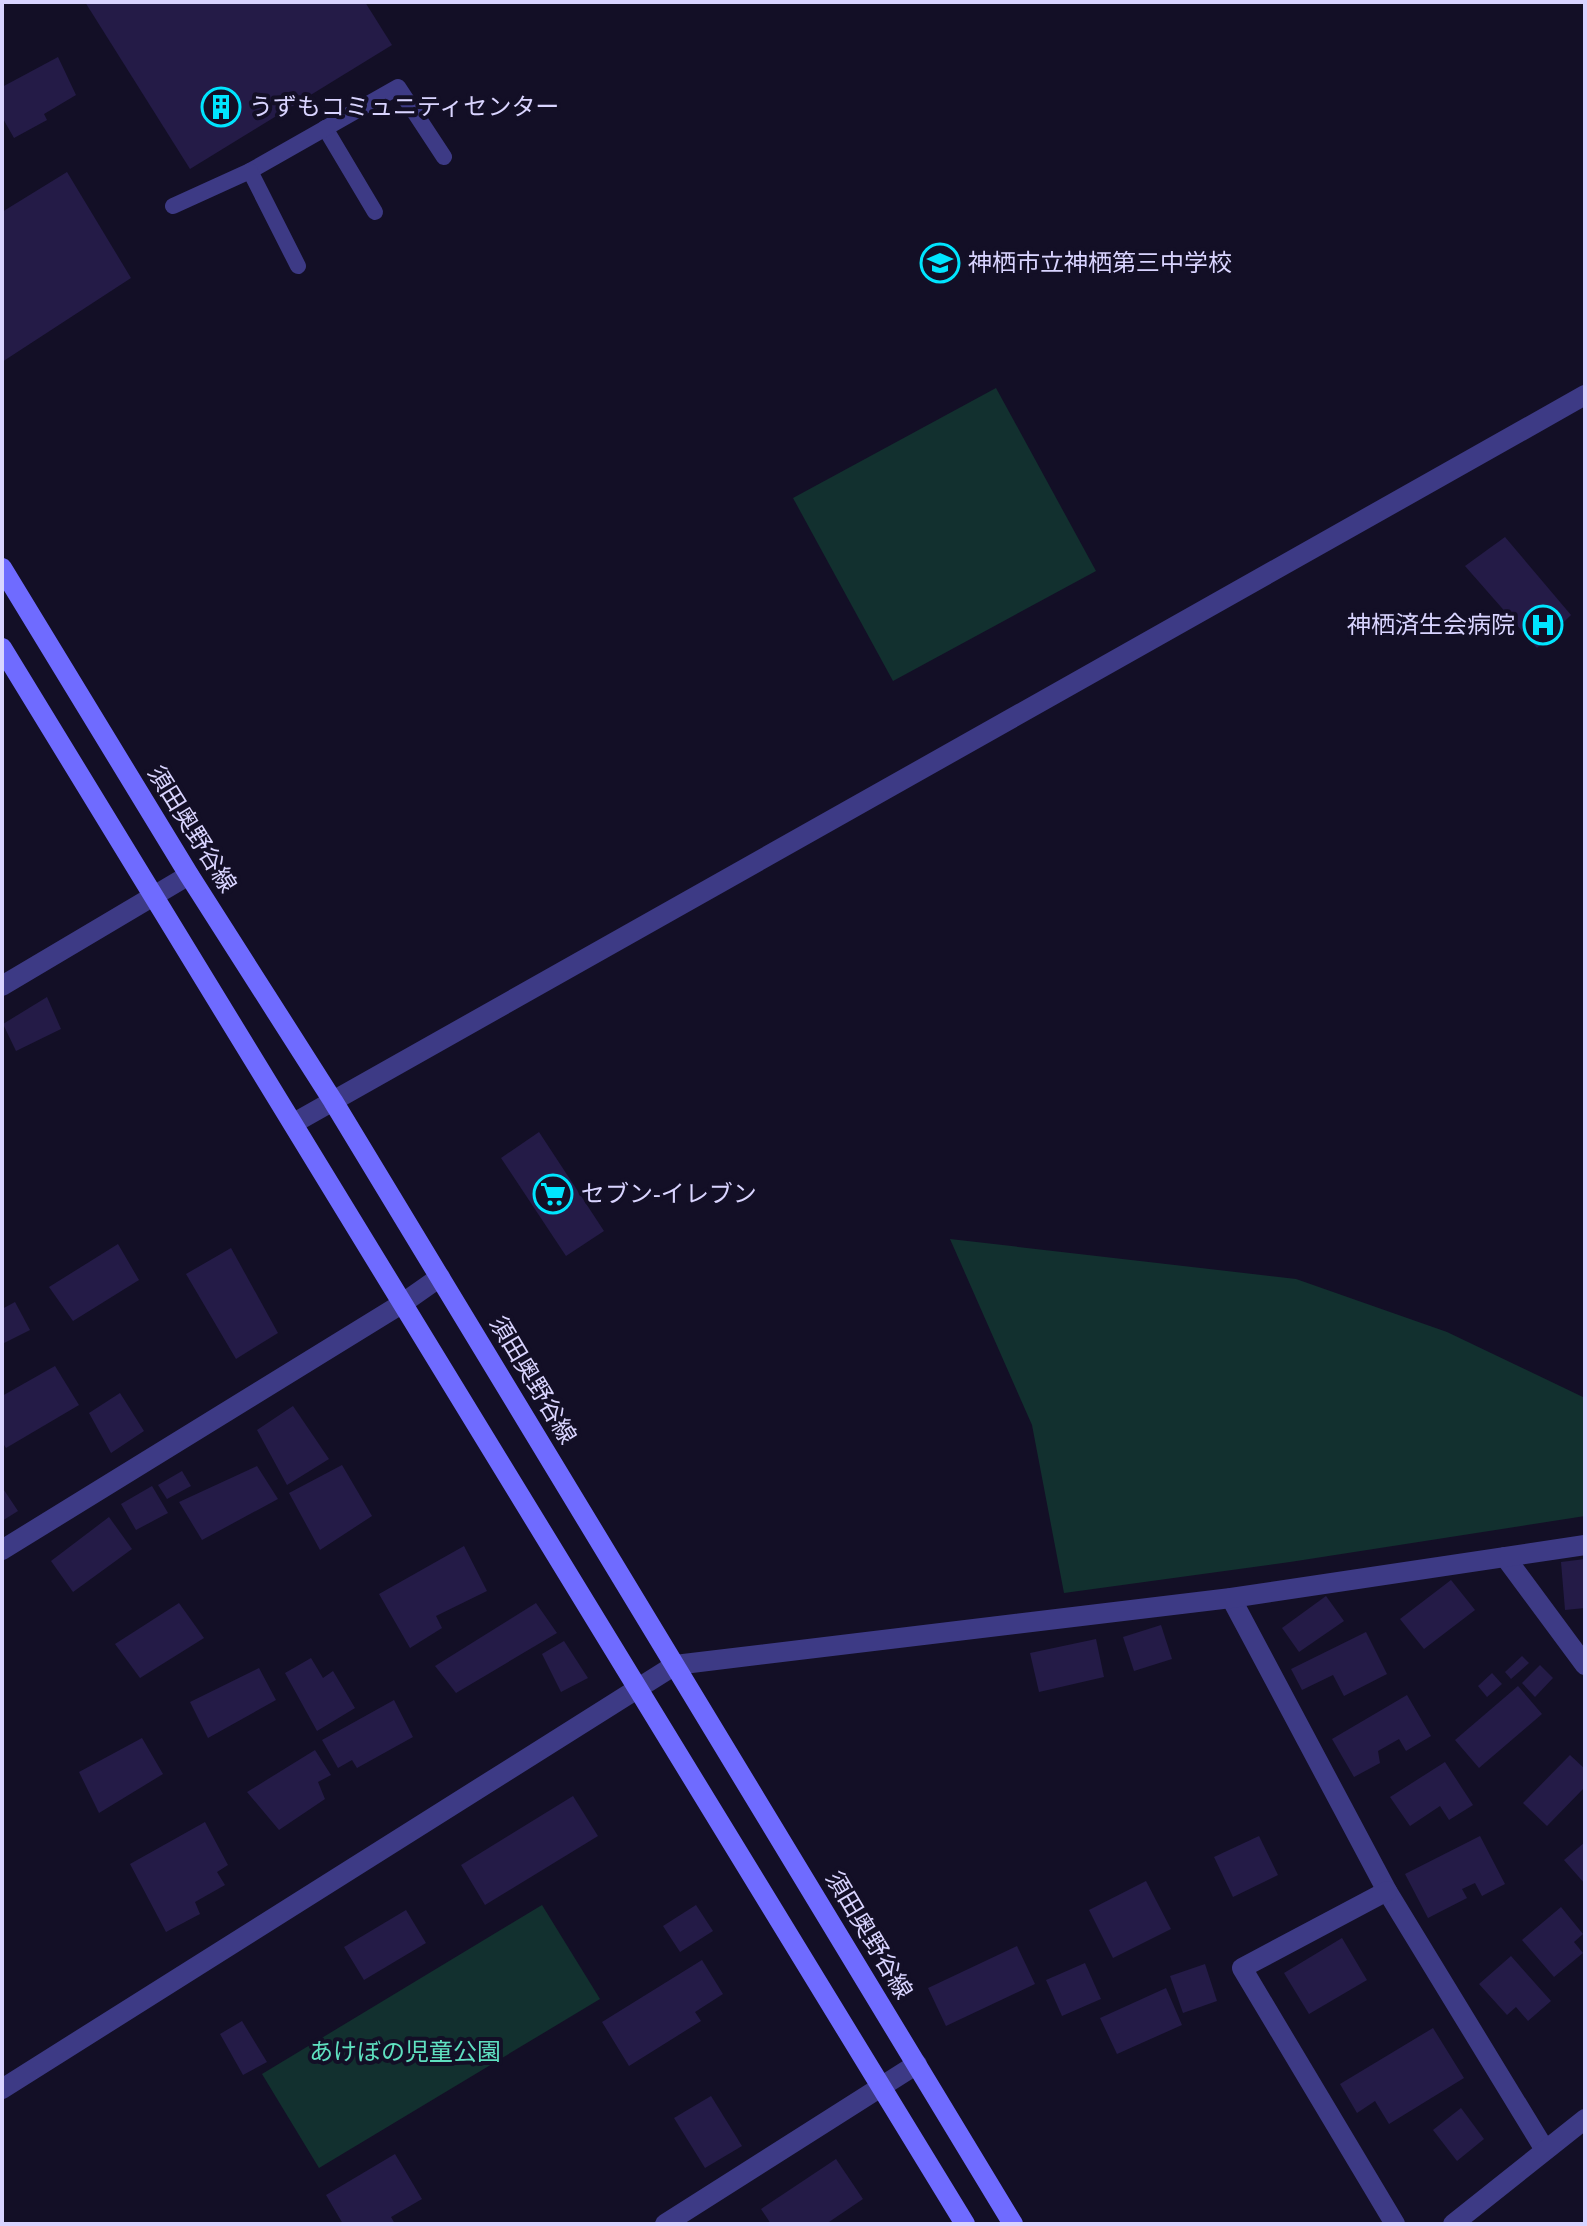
<svg xmlns="http://www.w3.org/2000/svg" width="1587" height="2226" font-family="'Noto Sans','Noto Sans JP',sans-serif">
	<style>
		.green { fill: #12302f }
		.building { fill: #241b47 }
		.lines { fill: none; stroke-linecap: round; stroke-linejoin: round }
		.service { stroke: #3d3a85; stroke-width: 16 }
		.minor { stroke: #3d3a85; stroke-width: 20 }
		.tertiary { stroke: #3d3a85; stroke-width: 20 }
		.secondary { stroke: #6f6bff; stroke-width: 20 }
		.labels { text-anchor: middle; stroke-width: 8; stroke-linejoin: round; paint-order: stroke }
		.poi-label { font-size: 24px; fill: #d9d4ff; stroke: #130f26; text-anchor: start }
		.street-label { font-size: 24px; fill: #d9d4ff; stroke: #130f26 }
		.park-label { font-size: 24px; fill: #5fe0c0; stroke: #130f26 }
	</style>
	<rect width="100%" height="100%" fill="#130f26"/>
	<g class="green">
		<polygon points="996,388 1096,571 893,681 793,498"/>
		<polygon points="950,1239 1296,1279 1447,1332 1585,1398 1585,1516 1290,1562 1064,1593 1032,1425"/>
		<polygon points="542,1905 600,1999 319,2168 262,2074"/>
	</g>
	<g class="building">
		<polygon points="85,2 365,2 392,45 190,169"/>
		<polygon points="58,57 76,95 44,114 47,120 14,138 2,117 2,87"/>
		<polygon points="67,172 131,278 2,362 2,212"/>
		<polygon points="1505,537 1571,615 1537,648 1465,566"/>
		<polygon points="47,997 61,1029 16,1051 3,1024"/>
		<polygon points="539,1132 604,1231 566,1256 501,1158"/>
		<polygon points="118,1244 139,1280 73,1321 49,1287"/>
		<polygon points="231,1248 278,1333 236,1359 186,1274"/>
		<polygon points="15,1302 30,1330 2,1344 2,1309"/>
		<polygon points="55,1366 79,1405 6,1448 2,1442 2,1396"/>
		<polygon points="120,1393 144,1431 111,1453 89,1413"/>
		<polygon points="293,1406 329,1459 287,1485 257,1430"/>
		<polygon points="342,1465 372,1516 320,1550 289,1493"/>
		<polygon points="257,1466 278,1499 202,1540 179,1502"/>
		<polygon points="182,1471 191,1486 167,1499 158,1485"/>
		<polygon points="152,1486 168,1513 136,1530 121,1504"/>
		<polygon points="2,1487 18,1511 2,1521"/>
		<polygon points="109,1517 132,1549 73,1592 51,1561"/>
		<polygon points="464,1546 487,1591 436,1616 442,1628 410,1648 379,1594"/>
		<polygon points="1585,1559 1585,1608 1565,1610 1561,1562"/>
		<polygon points="1451,1580 1475,1610 1424,1649 1400,1619"/>
		<polygon points="1326,1596 1344,1621 1299,1652 1282,1628"/>
		<polygon points="179,1603 204,1638 140,1678 115,1644"/>
		<polygon points="536,1603 557,1633 456,1693 435,1666"/>
		<polygon points="1161,1625 1172,1659 1134,1671 1123,1637"/>
		<polygon points="1366,1632 1387,1674 1344,1696 1333,1675 1302,1690 1291,1669"/>
		<polygon points="1096,1639 1104,1677 1039,1692 1030,1653"/>
		<polygon points="564,1641 588,1678 561,1692 542,1654"/>
		<polygon points="1522,1656 1529,1663 1511,1679 1505,1672"/>
		<polygon points="311,1658 323,1678 333,1671 355,1708 317,1731 285,1673"/>
		<polygon points="1540,1665 1553,1678 1535,1697 1522,1683"/>
		<polygon points="259,1668 276,1700 208,1738 190,1702"/>
		<polygon points="1492,1673 1502,1684 1487,1697 1478,1686"/>
		<polygon points="1518,1686 1542,1714 1479,1768 1455,1740"/>
		<polygon points="1407,1695 1431,1736 1406,1751 1399,1739 1378,1751 1380,1763 1354,1777 1332,1739"/>
		<polygon points="394,1700 413,1737 357,1768 352,1760 338,1768 322,1740"/>
		<polygon points="142,1738 163,1774 99,1813 79,1772"/>
		<polygon points="315,1750 331,1775 318,1782 325,1799 279,1830 247,1792"/>
		<polygon points="1570,1755 1585,1769 1585,1787 1547,1826 1523,1803"/>
		<polygon points="1445,1762 1473,1805 1449,1820 1440,1806 1410,1826 1390,1797"/>
		<polygon points="573,1796 598,1836 485,1905 461,1865"/>
		<polygon points="205,1822 228,1865 217,1872 225,1885 195,1902 200,1914 166,1932 130,1864"/>
		<polygon points="1259,1836 1278,1875 1233,1897 1214,1857"/>
		<polygon points="1480,1836 1505,1884 1482,1896 1475,1883 1462,1889 1467,1898 1428,1918 1405,1874"/>
		<polygon points="1585,1842 1585,1884 1564,1860"/>
		<polygon points="1146,1881 1171,1929 1113,1958 1089,1910"/>
		<polygon points="696,1905 713,1931 680,1952 663,1926"/>
		<polygon points="1561,1907 1583,1934 1574,1942 1583,1953 1554,1977 1522,1940"/>
		<polygon points="406,1910 426,1943 364,1980 344,1947"/>
		<polygon points="1342,1938 1367,1980 1309,2014 1284,1973"/>
		<polygon points="1017,1946 1035,1984 946,2026 928,1988"/>
		<polygon points="1511,1956 1551,2001 1528,2021 1516,2007 1507,2015 1479,1984"/>
		<polygon points="702,1960 723,1994 695,2012 701,2021 629,2066 602,2022"/>
		<polygon points="1085,1963 1101,1999 1062,2016 1046,1980"/>
		<polygon points="1205,1964 1217,2001 1183,2013 1170,1976"/>
		<polygon points="1166,1988 1182,2025 1117,2054 1100,2018"/>
		<polygon points="242,2021 267,2062 243,2075 220,2034"/>
		<polygon points="1433,2028 1464,2078 1389,2124 1375,2101 1357,2113 1340,2084"/>
		<polygon points="711,2096 742,2146 705,2168 674,2118"/>
		<polygon points="1461,2108 1484,2139 1457,2161 1433,2130"/>
		<polygon points="395,2154 422,2199 391,2217 395,2224 343,2224 326,2195"/>
		<polygon points="836,2159 863,2199 826,2224 771,2224 761,2209"/>
	</g>
	<g class="lines">
		<g class="service">
			<polyline points="325,128 375,212"/>
			<polyline points="250,171 398,87 444,157"/>
			<polyline points="173,206 250,171 298,266"/>
		</g>
		<g class="minor">
			<polyline points="2,1550 403,1303 440,1277"/>
			<polyline points="1505,1557 1585,1665"/>
			<polyline points="1231,1598 1387,1891 1545,2150"/>
			<polyline points="675,1665 1231,1598 1585,1545"/>
			<polyline points="1387,1891 1242,1968 1395,2224"/>
			<polyline points="665,2224 917,2064"/>
		</g>
		<g class="tertiary">
			<polyline points="2,986 189,875"/>
			<polyline points="294,1123 1585,395"/>
			<polyline points="2,2089 675,1665"/>
			<polyline points="1453,2224 1585,2119"/>
		</g>
		<g class="secondary">
			<polyline points="2,568 189,875 333,1101 1013,2224"/>
			<polyline points="2,648 965,2224"/>
		</g>
	</g>
	<defs>
		<g id="building-ring" transform="scale(2)"><circle r="9.5" fill="#130f26" stroke="#00e5ff" stroke-width="1.5"/><path d="M-4-6H4V6H1V3H-1V6H-4ZM-2.5-4.3h1.7v1.8h-1.7ZM.8-4.3h1.7v1.8H.8ZM-2.5-1h1.7V.8h-1.7ZM.8-1h1.7V.8H.8Z" fill="#00e5ff"/></g>
		<g id="school-ring" transform="scale(2)"><circle r="9.5" fill="#130f26" stroke="#00e5ff" stroke-width="1.5"/><path d="M0-5L7-2L0 1L-7-2ZM-4 1L0 2.5L4 1V4Q0 6-4 4Z" fill="#00e5ff"/></g>
		<g id="hospital-ring" transform="scale(2)"><circle r="9.5" fill="#130f26" stroke="#00e5ff" stroke-width="1.5"/><path d="M-5-5h3v3.5h4V-5h3V5h-3V1.5h-4V5h-3Z" fill="#00e5ff"/></g>
		<g id="supermarket-ring" transform="scale(2)"><circle r="9.5" fill="#130f26" stroke="#00e5ff" stroke-width="1.5"/><path d="M-6-5.5h2.5l.6 2H6L4.5 2H-2.5L-4.4-4H-6ZM-1.5 3.2a1.3 1.3 0 1 0 .1 0ZM3 3.2a1.3 1.3 0 1 0 .1 0Z" fill="#00e5ff"/></g>
	</defs>
	<g fill-rule="evenodd">
		<use href="#building-ring" x="221" y="107"/>
		<use href="#school-ring" x="940" y="263"/>
		<use href="#hospital-ring" x="1543" y="625"/>
		<use href="#supermarket-ring" x="553" y="1194"/>
	</g>
	<g class="labels">
		<g class="poi-label">
			<text x="249" y="115">うずもコミュニティセンター</text>
			<text x="968" y="271">神栖市立神栖第三中学校</text>
			<text x="1515" y="633" text-anchor="end">神栖済生会病院</text>
			<text x="581" y="1202">セブン-イレブン</text>
		</g>
		<g class="street-label">
			<text transform="translate(192 829) rotate(58)" y="8">須田奥野谷線</text>
			<text transform="translate(533 1380) rotate(59)" y="8">須田奥野谷線</text>
			<text transform="translate(869 1935) rotate(59)" y="8">須田奥野谷線</text>
		</g>
		<g class="park-label">
			<text x="405" y="2060">あけぼの児童公園</text>
		</g>
	</g>
	<rect width="1587" height="2226" fill="none" stroke="#d9d4ff" stroke-width="8"/>
</svg>
